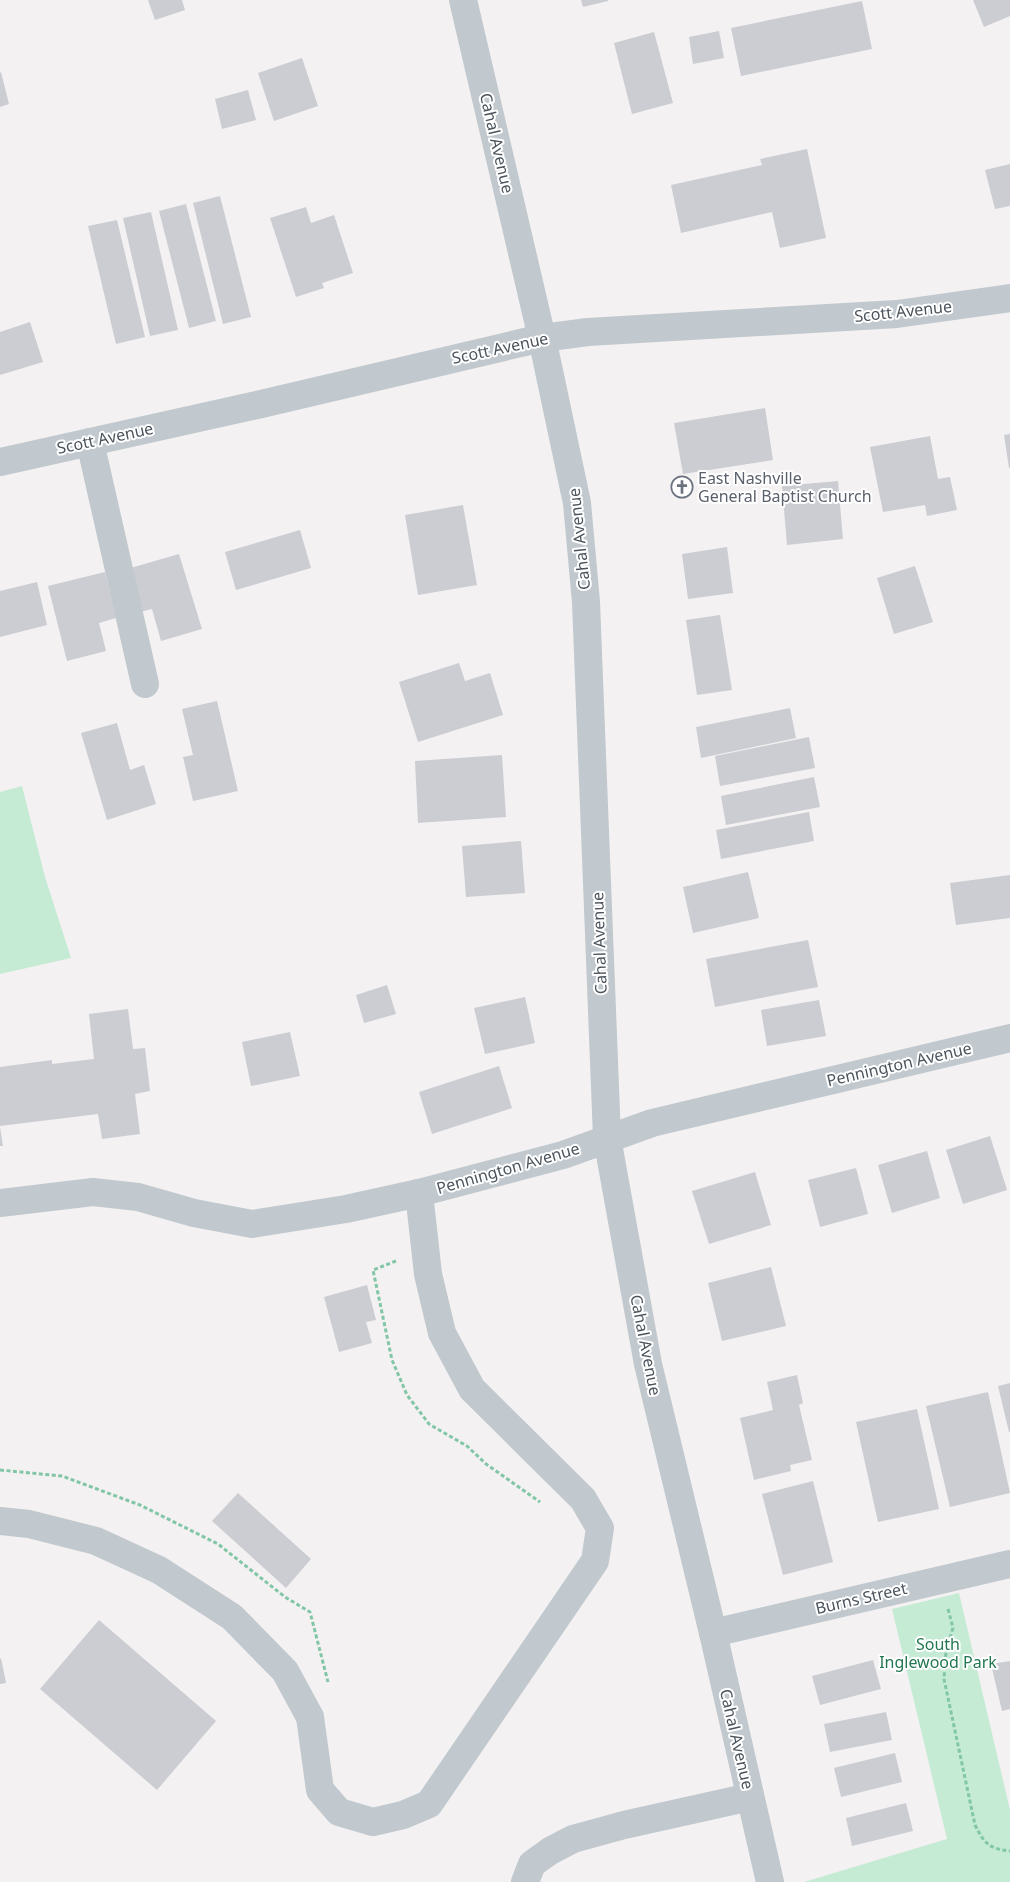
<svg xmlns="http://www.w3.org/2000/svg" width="1010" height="1882" font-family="'Noto Sans',sans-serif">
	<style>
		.green { fill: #c5ebd5 }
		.building { fill: #cccdd3 }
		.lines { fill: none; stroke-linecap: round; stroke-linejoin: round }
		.path { stroke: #81c6a6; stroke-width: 3; stroke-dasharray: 4 2.5; stroke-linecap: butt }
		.minor { stroke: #c1c8ce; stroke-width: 28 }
		.labels { text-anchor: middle; stroke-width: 4; stroke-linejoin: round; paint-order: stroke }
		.street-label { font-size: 16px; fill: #4b545d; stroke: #fff }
		.worship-label { font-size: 16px; fill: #5b616d; stroke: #fff; text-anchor: start }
		.park-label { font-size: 16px; fill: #227750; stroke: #fff }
	</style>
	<rect width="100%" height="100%" fill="#f3f1f1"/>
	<g class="green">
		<polygon points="22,786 45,877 71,958 0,974 0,792"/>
		<polygon points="959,1593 1010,1810 1010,1882 804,1882 947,1839 892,1609"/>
	</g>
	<g class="building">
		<polygon points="148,0 182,0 185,10 155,20"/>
		<polygon points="581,0 608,0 608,1 583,7"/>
		<polygon points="973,0 1010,0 1010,16 984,27"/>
		<polygon points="862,1 872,49 741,76 731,28"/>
		<polygon points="719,31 724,58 693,64 689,37"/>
		<polygon points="654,32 673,103 632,114 614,43"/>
		<polygon points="302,58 318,106 274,121 258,73"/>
		<polygon points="1,72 9,104 0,107 0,73"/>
		<polygon points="248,90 256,120 222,129 215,99"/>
		<polygon points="807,149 826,238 780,248 772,212 681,233 671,185 762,165 760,159"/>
		<polygon points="1010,164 1010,206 995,209 985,170"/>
		<polygon points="220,196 251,317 223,324 193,203"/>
		<polygon points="186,204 216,321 189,328 159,211"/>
		<polygon points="306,207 311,223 334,215 353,273 322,283 324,288 296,297 270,218"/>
		<polygon points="151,212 178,330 150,336 123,218"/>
		<polygon points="117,220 145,337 116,344 88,226"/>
		<polygon points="30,322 43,362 0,375 0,332"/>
		<polygon points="765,408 773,460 683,474 674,423"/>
		<polygon points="1010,434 1010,468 1009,468 1004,435"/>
		<polygon points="930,436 938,479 950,477 957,510 927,516 925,505 883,512 870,447"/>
		<polygon points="838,481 843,539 787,545 782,486"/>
		<polygon points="463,505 477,585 418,595 405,515"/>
		<polygon points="300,530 311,568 236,590 225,552"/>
		<polygon points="727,547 733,593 688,599 682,554"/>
		<polygon points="179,554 202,629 161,641 152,609 140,612 127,569"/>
		<polygon points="915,566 933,622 894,634 877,578"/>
		<polygon points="105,572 116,618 99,623 106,651 67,661 48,586"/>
		<polygon points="37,582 47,625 0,637 0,591"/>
		<polygon points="720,615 732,690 697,695 686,620"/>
		<polygon points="459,663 465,681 490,673 503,715 418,742 399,682"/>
		<polygon points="217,701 238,791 193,801 183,757 193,755 182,709"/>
		<polygon points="790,708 796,738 701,758 696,727"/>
		<polygon points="117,723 130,770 144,765 156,804 107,820 81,733"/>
		<polygon points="809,737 815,768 720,786 715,756"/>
		<polygon points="502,755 506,817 418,823 415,761"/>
		<polygon points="814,777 820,807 726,825 721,796"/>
		<polygon points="809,812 814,841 721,859 716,830"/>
		<polygon points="521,841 525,893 466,897 462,846"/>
		<polygon points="748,872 759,918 693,933 683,887"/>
		<polygon points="1010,875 1010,918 956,925 950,883"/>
		<polygon points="808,940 818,987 715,1007 706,959"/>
		<polygon points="387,985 396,1014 364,1023 356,995"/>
		<polygon points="525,997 535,1043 485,1054 474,1008"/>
		<polygon points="819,1000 826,1036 767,1046 761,1010"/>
		<polygon points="128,1009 133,1049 145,1048 150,1091 135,1094 140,1134 102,1139 98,1114 0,1126 0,1067 52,1060 52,1064 94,1059 89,1014"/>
		<polygon points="290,1032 300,1076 251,1086 242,1042"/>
		<polygon points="499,1066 512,1108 432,1134 419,1092"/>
		<polygon points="0,1127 3,1146 0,1146"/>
		<polygon points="990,1136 1007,1190 963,1204 946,1150"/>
		<polygon points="927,1151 940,1198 892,1213 878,1165"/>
		<polygon points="856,1168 868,1214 820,1227 808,1180"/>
		<polygon points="755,1172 771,1225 709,1244 692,1191"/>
		<polygon points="771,1267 786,1326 722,1341 708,1283"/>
		<polygon points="367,1285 376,1320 366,1322 372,1343 339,1352 324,1297"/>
		<polygon points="797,1375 803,1403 799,1405 812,1460 790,1465 791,1471 754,1480 740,1418 773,1410 767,1382"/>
		<polygon points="1010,1383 1010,1432 1009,1432 998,1386"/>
		<polygon points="988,1392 1010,1493 950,1507 926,1406"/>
		<polygon points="917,1409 939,1509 878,1522 856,1422"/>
		<polygon points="813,1481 833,1562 783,1575 762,1494"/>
		<polygon points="238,1493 311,1559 286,1588 212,1521"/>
		<polygon points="99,1620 216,1721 157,1790 40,1689"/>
		<polygon points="1,1658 6,1683 0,1684 0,1659"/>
		<polygon points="873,1660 881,1689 820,1705 812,1676"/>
		<polygon points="1010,1661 1010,1709 1002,1711 991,1664"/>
		<polygon points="886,1712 892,1740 830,1752 824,1724"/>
		<polygon points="895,1753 902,1782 841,1797 834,1768"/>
		<polygon points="906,1803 913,1831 852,1846 846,1818"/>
	</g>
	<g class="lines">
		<g class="path">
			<polyline points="396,1261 373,1270 392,1360 407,1395 429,1424 467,1446 486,1464 540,1502"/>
			<polyline points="0,1470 62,1476 140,1505 218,1544 285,1597 310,1612 328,1682"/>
			<path d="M948 1609 953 1628 946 1651 944 1679 975 1825C984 1843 989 1849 1010 1851"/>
		</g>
		<g class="minor">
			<polyline points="463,0 542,338 577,503 586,602 607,1138 648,1364 713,1633 770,1882"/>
			<polyline points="90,442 145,684"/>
			<polyline points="0,462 257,405 542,338 588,332 897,314 1010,298"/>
			<polyline points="0,1203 93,1192 138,1197 194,1213 252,1224 346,1209 419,1193 563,1155 652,1123 1010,1038"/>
			<polyline points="0,1521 29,1524 96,1541 159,1570 232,1617 285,1671 310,1717 320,1790 339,1812 373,1822 403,1815 429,1804 595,1561 600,1528 583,1499 472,1389 442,1333 428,1274 419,1193"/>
			<polyline points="713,1633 1010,1564"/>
			<polyline points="525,1882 532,1864 550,1851 573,1839 624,1825 750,1797"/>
		</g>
	</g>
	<defs>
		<g id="church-ring" transform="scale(1.125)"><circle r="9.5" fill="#fff" stroke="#6b7280" stroke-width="1.5"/><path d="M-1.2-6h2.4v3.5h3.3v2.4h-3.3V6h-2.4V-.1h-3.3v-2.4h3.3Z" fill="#6b7280"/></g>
	</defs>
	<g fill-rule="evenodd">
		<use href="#church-ring" x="682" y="487"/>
	</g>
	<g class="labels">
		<g class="street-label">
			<text transform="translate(497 143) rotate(77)" y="6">Cahal Avenue</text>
			<text transform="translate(903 311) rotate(-6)" y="6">Scott Avenue</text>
			<text transform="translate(500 348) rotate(-12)" y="6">Scott Avenue</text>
			<text transform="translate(105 438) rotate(-12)" y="6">Scott Avenue</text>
			<text transform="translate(579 539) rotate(-96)" y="6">Cahal Avenue</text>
			<text transform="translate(599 943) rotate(-92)" y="6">Cahal Avenue</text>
			<text transform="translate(899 1064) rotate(-13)" y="6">Pennington Avenue</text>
			<text transform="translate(508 1168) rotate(-16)" y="6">Pennington Avenue</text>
			<text transform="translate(646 1345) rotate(79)" y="6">Cahal Avenue</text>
			<text transform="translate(861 1598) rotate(-13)" y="6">Burns Street</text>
			<text transform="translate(737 1739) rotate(77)" y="6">Cahal Avenue</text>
		</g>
		<g class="worship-label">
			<text x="698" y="484">East Nashville<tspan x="698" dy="18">General Baptist Church</tspan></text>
		</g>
		<g class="park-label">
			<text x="938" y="1650">South<tspan x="938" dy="18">Inglewood Park</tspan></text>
		</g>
	</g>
</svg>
